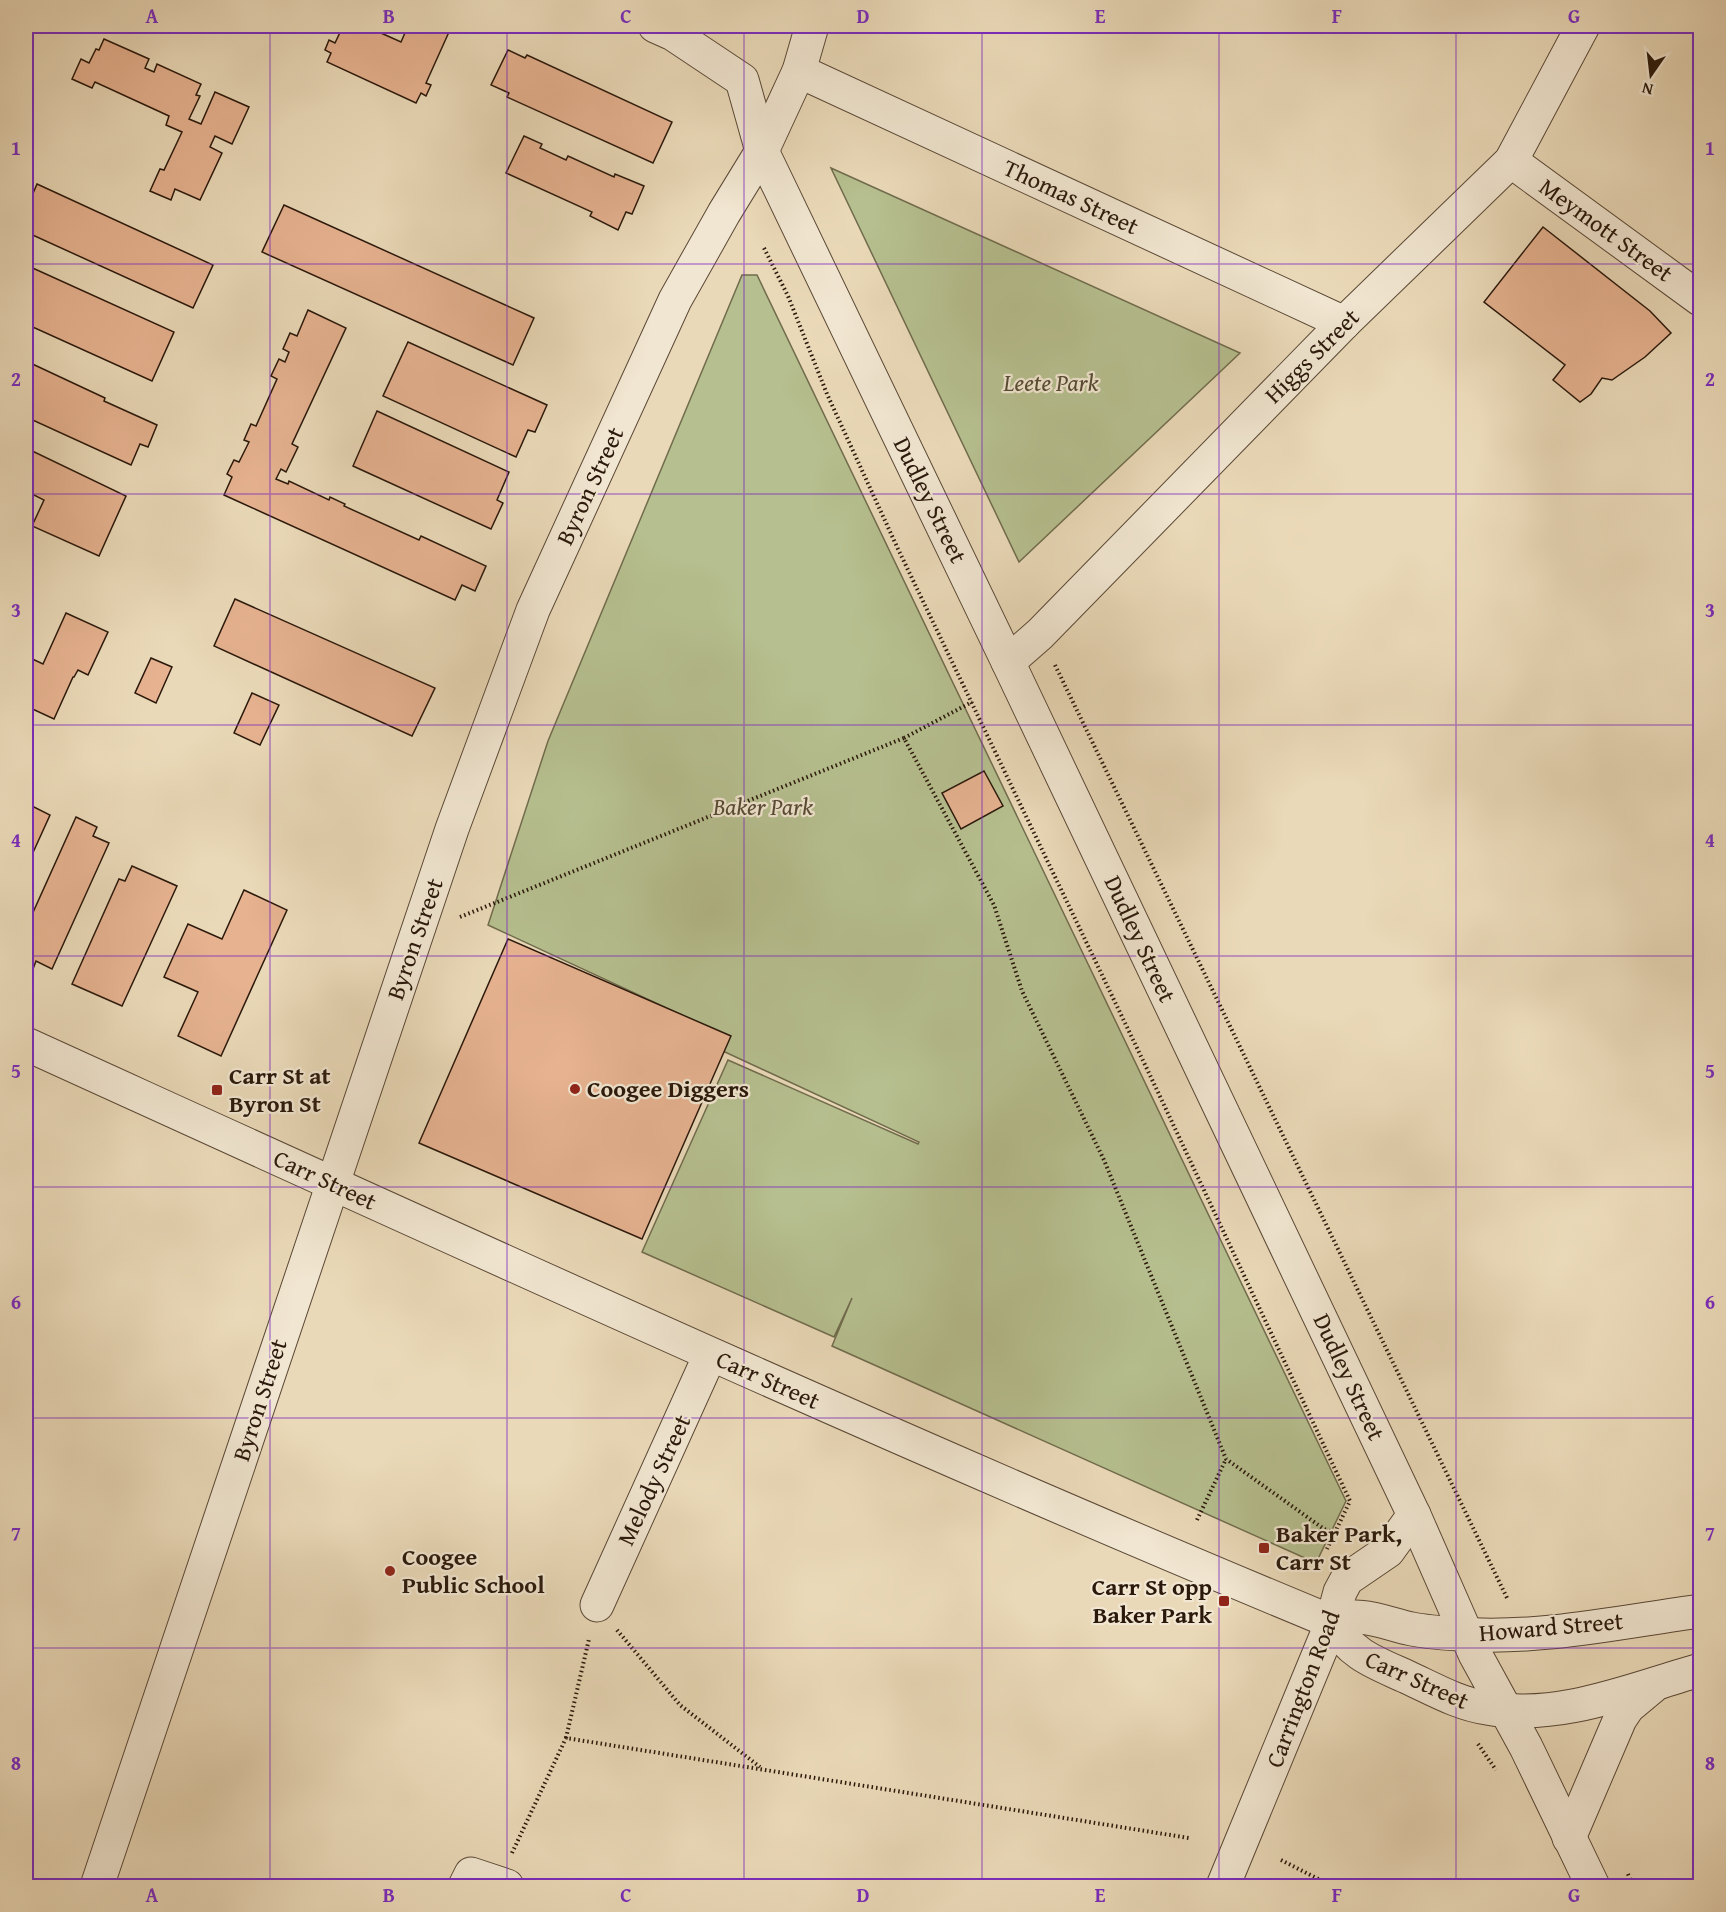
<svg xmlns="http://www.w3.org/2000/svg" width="1726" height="1912" font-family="'Gentium Book Plus',serif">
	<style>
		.green { fill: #b6bf8f; stroke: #706c4d; stroke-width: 1.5 }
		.building { fill: #e6b290; stroke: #2a180b; stroke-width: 1.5 }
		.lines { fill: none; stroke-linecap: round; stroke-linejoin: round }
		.minor-casing { stroke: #5a4836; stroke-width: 35 }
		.path { stroke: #2a180b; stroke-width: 4; stroke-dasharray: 1.5 3; stroke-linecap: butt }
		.minor { stroke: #f1e6d1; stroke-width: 33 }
		.grid { fill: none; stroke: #7b2cbf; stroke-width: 1.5; stroke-opacity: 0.55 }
		.poi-dot { fill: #8f2418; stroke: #f1e6d1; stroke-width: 2 }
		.labels { text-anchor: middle; stroke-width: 4.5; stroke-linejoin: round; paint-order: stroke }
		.street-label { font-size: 24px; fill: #2a180b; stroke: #f1e6d1 }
		.park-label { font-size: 24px; font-style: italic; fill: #544a33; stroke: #f1e6d1 }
		.poi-label { font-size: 24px; font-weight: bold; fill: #2a180b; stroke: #f1e6d1; text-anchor: start }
		.neatline { fill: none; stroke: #7b2cbf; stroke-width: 2 }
		.grid-label { font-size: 20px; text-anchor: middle; font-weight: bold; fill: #7b2cbf }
	</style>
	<rect width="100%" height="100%" fill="#ead9b8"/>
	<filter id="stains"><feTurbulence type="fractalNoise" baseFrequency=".00333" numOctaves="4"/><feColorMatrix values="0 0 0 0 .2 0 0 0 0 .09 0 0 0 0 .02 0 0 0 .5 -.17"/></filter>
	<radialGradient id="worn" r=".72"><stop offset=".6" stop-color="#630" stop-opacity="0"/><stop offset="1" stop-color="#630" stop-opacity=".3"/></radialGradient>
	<g class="green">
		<polygon points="831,168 1240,353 1019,562"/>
		<polygon points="742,275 757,275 1346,1501 1316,1563 832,1346 852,1298 834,1337 642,1252 728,1060 918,1144 919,1142 697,1039 699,1023 488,925 548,741"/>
	</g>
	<g class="building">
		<polygon points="343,26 384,26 381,33 401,42 408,26 433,26 449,32 426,83 431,85 426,96 421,93 416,103 327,62 331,53 325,50 329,40 335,43"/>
		<polygon points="104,39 149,59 145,68 154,72 157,64 201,84 196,95 200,96 189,119 201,124 215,92 249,107 232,144 215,136 210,147 222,153 200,200 175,189 171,200 150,191 160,169 164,170 182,132 166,125 169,116 95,82 92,88 72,79 81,59 89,63 96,49 99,50"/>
		<polygon points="508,50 525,58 527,55 672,122 653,163 507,97 509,93 491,85"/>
		<polygon points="524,136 542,144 540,148 566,160 568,156 614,177 615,174 644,186 632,214 626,212 618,230 590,216 592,212 506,173"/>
		<polygon points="37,184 213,265 193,308 26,232 26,210"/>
		<polygon points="284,205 534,318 513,365 262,252"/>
		<polygon points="1543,227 1650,311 1671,333 1645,357 1612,380 1602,378 1591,394 1580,402 1553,380 1565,365 1484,302"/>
		<polygon points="26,265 174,332 152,381 26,324"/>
		<polygon points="308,310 346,328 292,444 298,447 286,472 281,469 276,479 288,484 289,481 329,500 330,497 345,504 344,506 419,540 421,536 486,566 475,591 462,585 455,600 224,495 232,477 227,474 234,460 239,462 249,442 244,440 251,424 256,426 277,379 271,376 279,359 285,362 289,352 283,349 290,333 297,336"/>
		<polygon points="408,342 547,405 535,432 528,430 516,457 383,396"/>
		<polygon points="26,361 105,398 104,401 157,425 148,447 140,444 131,465 26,417"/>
		<polygon points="377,411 509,472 497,500 503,503 491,529 353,466"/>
		<polygon points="26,448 126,496 99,556 32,526 44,500 26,491"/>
		<polygon points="235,599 435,688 412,736 214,646"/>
		<polygon points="66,613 108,632 88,675 78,670 74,677 73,677 54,719 26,706 26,656 43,664"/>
		<polygon points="151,658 172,667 156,703 135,693"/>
		<polygon points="252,693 279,705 260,745 234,733"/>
		<polygon points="984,771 1003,806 961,829 942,793"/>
		<polygon points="26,803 50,815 26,868"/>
		<polygon points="76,817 97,827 93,836 109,843 52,969 36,961 33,969 26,966 26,928"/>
		<polygon points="132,866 177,886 122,1006 72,984 119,879 125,881"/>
		<polygon points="244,890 287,910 221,1056 178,1036 198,992 164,977 188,924 222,939"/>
		<polygon points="508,939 731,1036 642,1239 419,1143"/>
	</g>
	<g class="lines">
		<g class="minor-casing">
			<g id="minor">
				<polyline points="655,26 673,34 742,80 762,151 1008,662 1414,1515 1475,1654 1526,1747 1593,1886"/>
				<polyline points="799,71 1344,323"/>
				<polyline points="1511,161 1700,299"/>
				<polyline points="1008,662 1040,634 1344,323 1511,161 1583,26"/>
				<path d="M26 1044C459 1241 892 1440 1332 1622 1351 1655 1374 1662 1407 1677 1433 1689 1459 1704 1487 1708 1559 1721 1633 1689 1700 1670"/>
				<polyline points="597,1605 710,1355"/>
				<path d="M1332 1622C1359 1610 1384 1623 1412 1629 1427 1632 1443 1633 1458 1634 1539 1640 1620 1622 1700 1611"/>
				<polyline points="1569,1838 1620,1719 1628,1707 1652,1687"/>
				<polyline points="97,1886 452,829 533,610 675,300 724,213 762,151 799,71 812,26"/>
				<polyline points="465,1886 471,1874 507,1886"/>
				<polyline points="1223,1886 1332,1622 1340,1592 1347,1579 1388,1551 1414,1515"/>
			</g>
		</g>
		<g class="path">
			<polyline points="764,248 788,296 827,394 898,549 1148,1071 1350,1501 1327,1549"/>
			<polyline points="1055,665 1508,1600"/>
			<polyline points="904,738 972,702"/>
			<polyline points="460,917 904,738 994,905 1022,991 1104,1160 1226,1459 1324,1529 1335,1533"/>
			<polyline points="1197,1520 1226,1459"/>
			<polyline points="617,1630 680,1705 760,1767"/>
			<polyline points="566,1738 589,1639"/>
			<polyline points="1478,1744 1496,1770"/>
			<polyline points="512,1853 566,1738 1189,1838"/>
			<polyline points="1281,1860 1332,1886"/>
			<polyline points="1628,1874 1633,1886"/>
		</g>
		<use href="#minor" class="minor"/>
	</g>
	<path class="grid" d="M270 26V1886M507 26V1886M744 26V1886M982 26V1886M1219 26V1886M1456 26V1886M26 264H1700M26 494H1700M26 725H1700M26 956H1700M26 1187H1700M26 1418H1700M26 1648H1700"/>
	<g class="poi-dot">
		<circle cx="575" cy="1089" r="6"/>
		<rect x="211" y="1084" width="12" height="12" rx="3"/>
		<rect x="1258" y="1542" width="12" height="12" rx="3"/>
		<circle cx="390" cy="1571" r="6"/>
		<rect x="1218" y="1595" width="12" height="12" rx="3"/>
	</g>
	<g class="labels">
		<g class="street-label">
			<text transform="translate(1071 197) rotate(25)" y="8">Thomas Street</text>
			<text transform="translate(1606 230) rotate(36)" y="8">Meymott Street</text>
			<text transform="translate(1312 356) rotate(-45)" y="8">Higgs Street</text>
			<text transform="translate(590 486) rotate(-65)" y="8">Byron Street</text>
			<text transform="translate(930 500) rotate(64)" y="8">Dudley Street</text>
			<text transform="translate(415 939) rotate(-71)" y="8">Byron Street</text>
			<text transform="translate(1140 939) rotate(65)" y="8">Dudley Street</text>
			<text transform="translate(325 1180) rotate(25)" y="8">Carr Street</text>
			<text transform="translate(1349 1377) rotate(65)" y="8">Dudley Street</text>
			<text transform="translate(768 1380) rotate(24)" y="8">Carr Street</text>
			<text transform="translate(260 1400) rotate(-72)" y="8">Byron Street</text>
			<text transform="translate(654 1480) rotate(-65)" y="8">Melody Street</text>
			<text transform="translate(1551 1627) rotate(-5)" y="8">Howard Street</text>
			<text transform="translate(1417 1680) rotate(24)" y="8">Carr Street</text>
			<text transform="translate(1303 1689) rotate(-69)" y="8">Carrington Road</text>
		</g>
		<g class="park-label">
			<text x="1051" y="391">Leete Park</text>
			<text x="763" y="815">Baker Park</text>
		</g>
		<g class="poi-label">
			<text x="229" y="1084">Carr St at<tspan x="229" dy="28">Byron St</tspan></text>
			<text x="587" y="1097">Coogee Diggers</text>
			<text x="1276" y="1542">Baker Park,<tspan x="1276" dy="28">Carr St</tspan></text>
			<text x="402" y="1565">Coogee<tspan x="402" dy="28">Public School</tspan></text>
			<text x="1212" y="1595" text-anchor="end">Carr St opp<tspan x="1212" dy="28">Baker Park</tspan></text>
		</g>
	</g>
	<rect width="1726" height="1912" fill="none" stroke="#ead9b8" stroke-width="66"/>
	<g transform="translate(1651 75) rotate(194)" stroke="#f1e6d1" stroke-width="4.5" paint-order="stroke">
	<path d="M0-4.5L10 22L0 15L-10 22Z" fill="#2a180b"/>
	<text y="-9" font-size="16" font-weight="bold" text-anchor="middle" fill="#2a180b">N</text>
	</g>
	<rect x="33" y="33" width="1660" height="1846" class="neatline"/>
	<g class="grid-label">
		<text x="152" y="23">A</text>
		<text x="389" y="23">B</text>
		<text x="626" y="23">C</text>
		<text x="863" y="23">D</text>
		<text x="1100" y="23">E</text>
		<text x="1337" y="23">F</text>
		<text x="1574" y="23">G</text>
		<text x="16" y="155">1</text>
		<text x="1710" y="155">1</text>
		<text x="16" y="386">2</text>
		<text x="1710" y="386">2</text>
		<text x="16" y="617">3</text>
		<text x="1710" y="617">3</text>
		<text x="16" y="847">4</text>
		<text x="1710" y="847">4</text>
		<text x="16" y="1078">5</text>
		<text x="1710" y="1078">5</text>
		<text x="16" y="1309">6</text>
		<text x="1710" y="1309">6</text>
		<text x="16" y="1540">7</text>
		<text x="1710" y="1540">7</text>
		<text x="16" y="1770">8</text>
		<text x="1710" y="1770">8</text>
		<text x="152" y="1902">A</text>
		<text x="389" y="1902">B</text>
		<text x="626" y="1902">C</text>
		<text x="863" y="1902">D</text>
		<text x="1100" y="1902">E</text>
		<text x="1337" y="1902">F</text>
		<text x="1574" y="1902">G</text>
	</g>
	<rect width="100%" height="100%" filter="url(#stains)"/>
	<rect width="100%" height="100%" fill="url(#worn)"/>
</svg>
